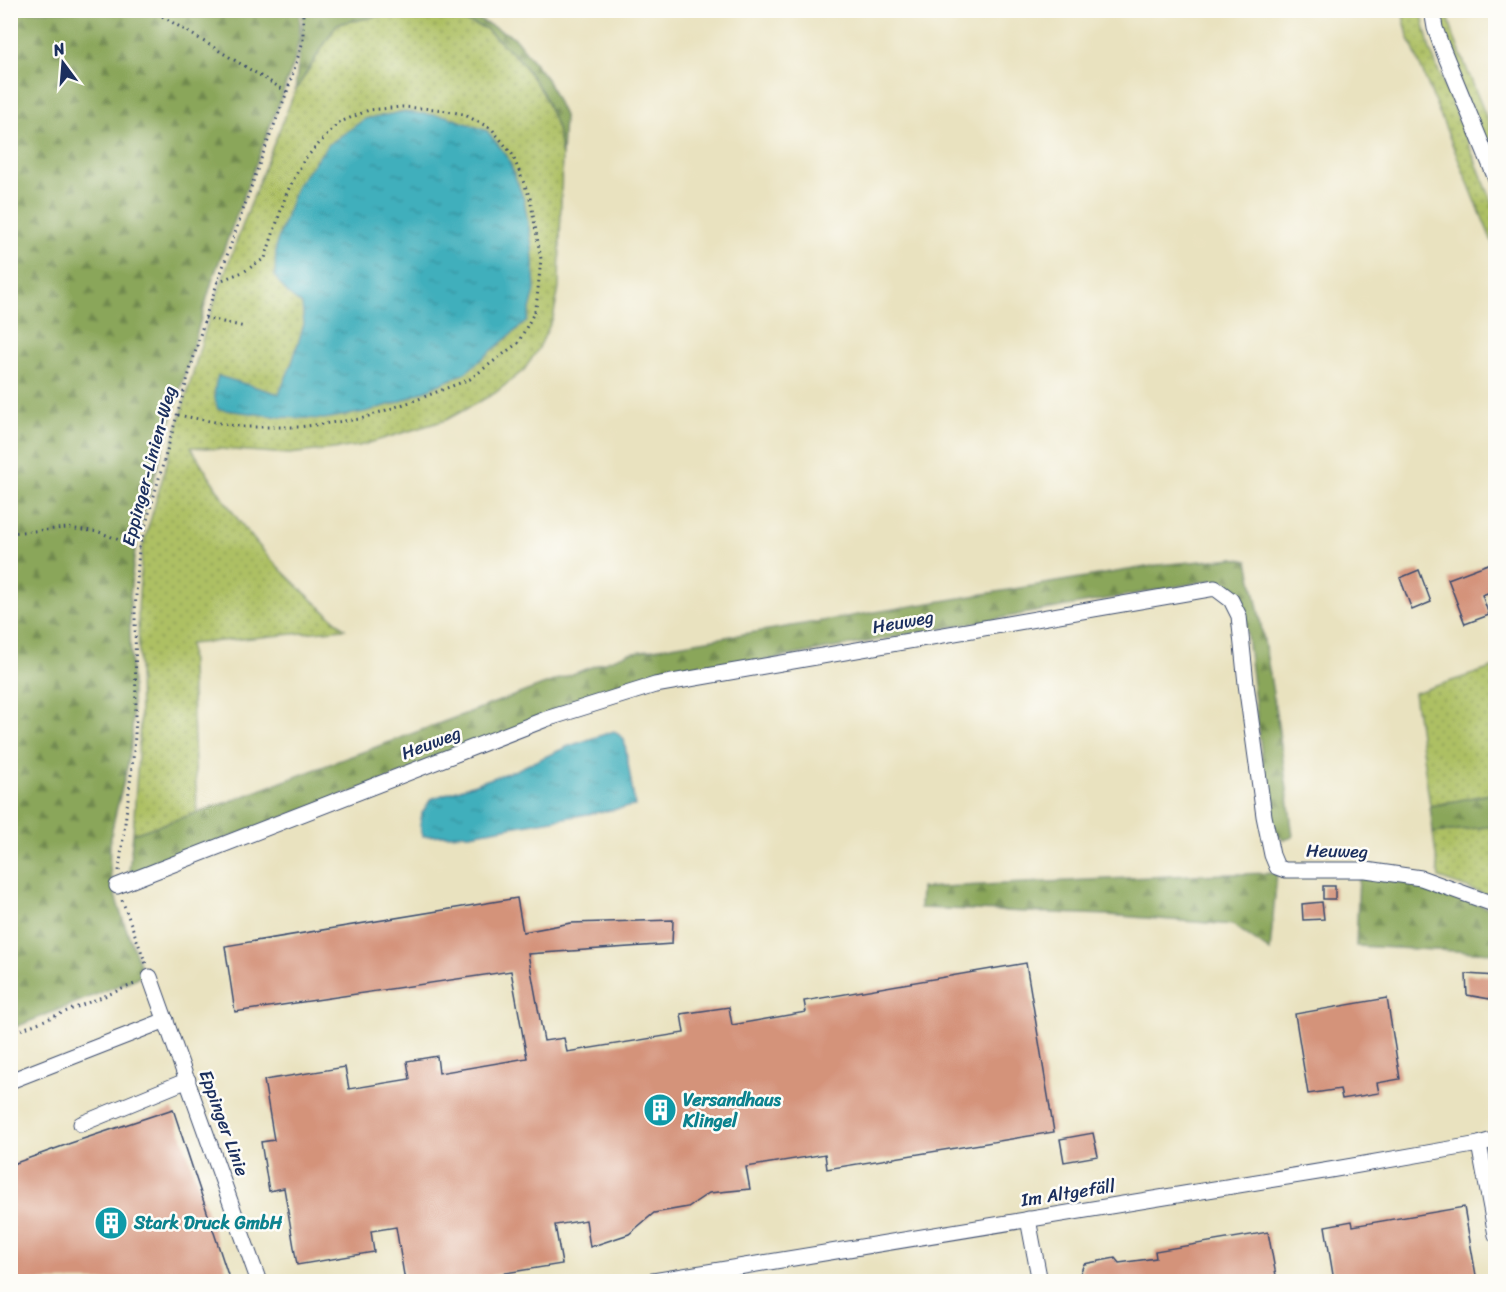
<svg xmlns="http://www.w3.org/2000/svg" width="1506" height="1292" font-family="Sriracha,sans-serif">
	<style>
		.grass { fill: url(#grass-dots); stroke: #647861; stroke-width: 1.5 }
		.forest { fill: url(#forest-firs); stroke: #526a5c; stroke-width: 1.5 }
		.water { fill: url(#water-ripples); stroke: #2e6f8d; stroke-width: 1.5 }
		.building { fill: #d4937a }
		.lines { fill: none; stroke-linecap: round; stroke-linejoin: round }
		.minor-casing { stroke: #3a4a6d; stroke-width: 17 }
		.path { stroke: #3a4a6d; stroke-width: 3; stroke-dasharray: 1.5 4.5; stroke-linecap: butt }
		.minor { stroke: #fff; stroke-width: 15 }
		.labels { text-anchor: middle; stroke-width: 5; stroke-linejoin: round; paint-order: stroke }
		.street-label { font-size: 18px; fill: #1b2f5e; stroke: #fdfcf7 }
		.culture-label { font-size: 18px; font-weight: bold; fill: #0d838f; stroke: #fdfcf7; text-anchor: start }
	</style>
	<defs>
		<pattern id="grass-dots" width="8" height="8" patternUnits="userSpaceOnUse" patternTransform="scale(1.5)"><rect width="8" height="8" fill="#adc064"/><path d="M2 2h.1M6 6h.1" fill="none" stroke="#8c9c56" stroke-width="1.8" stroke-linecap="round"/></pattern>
		<pattern id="forest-firs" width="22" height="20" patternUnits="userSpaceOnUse" patternTransform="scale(1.5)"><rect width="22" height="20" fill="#8aa65a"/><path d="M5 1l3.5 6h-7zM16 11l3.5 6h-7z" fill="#70884e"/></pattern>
		<pattern id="water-ripples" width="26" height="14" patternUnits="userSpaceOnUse" patternTransform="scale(1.5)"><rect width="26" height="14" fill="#40afbc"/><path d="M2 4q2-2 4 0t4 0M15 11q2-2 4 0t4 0" fill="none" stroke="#358f9c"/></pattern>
	</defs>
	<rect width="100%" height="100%" fill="#fdfcf7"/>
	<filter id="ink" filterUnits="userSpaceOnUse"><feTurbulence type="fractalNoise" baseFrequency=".0167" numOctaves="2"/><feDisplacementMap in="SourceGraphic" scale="12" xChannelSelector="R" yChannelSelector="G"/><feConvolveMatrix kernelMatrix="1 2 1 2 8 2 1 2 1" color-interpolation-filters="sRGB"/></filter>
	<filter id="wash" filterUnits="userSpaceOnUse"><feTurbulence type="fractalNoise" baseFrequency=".008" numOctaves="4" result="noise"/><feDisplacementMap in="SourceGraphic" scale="24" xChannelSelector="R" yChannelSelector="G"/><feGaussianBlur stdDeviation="1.35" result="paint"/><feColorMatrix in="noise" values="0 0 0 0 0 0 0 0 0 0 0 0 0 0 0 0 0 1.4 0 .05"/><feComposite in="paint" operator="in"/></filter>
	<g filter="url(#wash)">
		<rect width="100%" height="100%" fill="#e9e2bf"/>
		<g class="grass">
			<polygon points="1402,11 1421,11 1430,50 1495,209 1495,249 1408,36"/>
			<polygon points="1432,11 1447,11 1454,37 1495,139 1495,179"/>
			<path d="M399 12 451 17 485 28 520 60 543 93 557 128 562 156 559 288 553 318 539 348 524 370 495 393 446 420 359 446 289 454 191 447C211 480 231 513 256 542 282 574 314 601 345 629L190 644 197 813 133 834 140 723 138 610 142 549 207 324 225 272 266 163 295 91 337 24Z"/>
			<polygon points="1495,667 1495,793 1430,806 1414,693"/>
			<polygon points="1495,826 1495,898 1439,878 1433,833"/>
		</g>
		<g class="forest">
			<path d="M11 11H299C302 29 298 45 294 63L213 278 138 533C134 557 130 581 130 605 129 649 134 693 132 737 129 781 106 823 110 867 113 902 132 942 144 975L11 1029Z"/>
			<polygon points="302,11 461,11 514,37 547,79 564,116 562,156 557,128 543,93 520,60 485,28 451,17 399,12 337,24 295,91 303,20"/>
			<path d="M1234 558 1248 561C1268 652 1282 744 1293 837L1284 840 1274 833 1266 790 1244 612 1236 594 1213 580 655 680 138 871H129L133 834 217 806 629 653 1158 565Z"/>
			<polygon points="1495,793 1495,826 1433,833 1430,806"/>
			<polygon points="1277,873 1270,951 1233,925 1108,915 920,908 921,888 1192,875"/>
			<polygon points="1359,875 1418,885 1495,910 1495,953 1356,946"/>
		</g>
		<g class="water">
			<path d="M402 112 446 116 487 131 507 156 524 200 532 246 535 290 527 321 465 373 399 402 365 412 324 419 281 417 218 409C213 397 214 388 218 376L279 394 292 363 304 324 302 305 288 294 275 277 276 245 297 185 328 145 365 119Z"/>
			<polygon points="614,731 624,739 635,806 470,834 423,836 420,825 422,813 431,799 516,770 569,746"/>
		</g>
		<g id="blocks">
			<g class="building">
				<polygon points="1496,561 1496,590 1482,595 1489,615 1465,624 1448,579"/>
				<polygon points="1419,570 1431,602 1412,610 1400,578"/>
				<rect x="1323" y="886" width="12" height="13"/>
				<polygon points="517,898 523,932 571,923 673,920 672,944 528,954 544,1041 564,1038 567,1052 684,1033 681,1014 729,1007 732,1025 806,1012 804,1001 1026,963 1054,1132 827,1169 825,1154 746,1167 750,1189 709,1193 688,1207 654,1213 629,1234 590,1247 586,1220 555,1225 562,1264 456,1281 405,1281 396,1227 371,1231 374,1252 297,1265 284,1188 269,1191 261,1142 274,1140 264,1080 345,1067 349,1089 410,1079 407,1061 437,1056 439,1073 527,1058 511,971 235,1012 225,946"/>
				<polygon points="1322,902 1324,919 1303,920 1302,904"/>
				<polygon points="1466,974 1496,976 1496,1000 1467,995"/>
				<polygon points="1387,998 1400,1079 1377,1083 1379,1093 1342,1099 1340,1089 1308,1094 1295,1014"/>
				<polygon points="173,1109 230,1281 10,1281 10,1165 71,1143"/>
				<polygon points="1093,1133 1098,1156 1064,1162 1060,1139"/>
				<polygon points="1464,1207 1477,1281 1334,1281 1325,1226 1352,1221 1353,1226"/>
				<polygon points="1268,1232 1277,1281 1077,1281 1084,1264 1115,1258 1119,1263 1156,1258 1155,1251"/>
			</g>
		</g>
	</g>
	<g filter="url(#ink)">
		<use href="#blocks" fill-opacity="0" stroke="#3a4a6d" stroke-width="1.5"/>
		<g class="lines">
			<g class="minor-casing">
				<g id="minor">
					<polyline points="1432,10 1435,28 1441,45 1496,179"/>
					<polyline points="117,886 546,719 655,685 1215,588 1231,600 1239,616 1246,684 1264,816 1272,855 1277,867 1285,870 1366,870 1421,878 1496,905"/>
					<polyline points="150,977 259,1282"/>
					<polyline points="10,1081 166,1020"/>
					<polyline points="81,1124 188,1080"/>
					<polyline points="1479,1144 1496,1235"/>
					<polyline points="1028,1219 1040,1282"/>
					<polyline points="647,1282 1330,1170 1479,1144 1496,1139"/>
				</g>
			</g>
			<g class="path">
				<polyline points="152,10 287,92"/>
				<polyline points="205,318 245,327"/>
				<polyline points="178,415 241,427 299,427 360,419 416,400 470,379 518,343 536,309 541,259 530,198 512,154 492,129 463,114 436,109 402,107 369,110 338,123 304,160 287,192 265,258 245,271 217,282"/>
				<polyline points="10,533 67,528 99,532 139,548"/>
				<polyline points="119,871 134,751 136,717 135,612 139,548 205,318 261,159 287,92 303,41 303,10"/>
				<polyline points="122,900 146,964"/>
				<polyline points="10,1034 137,983"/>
			</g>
			<use href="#minor" class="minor"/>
		</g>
	</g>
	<defs>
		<g id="building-disc" transform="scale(1.725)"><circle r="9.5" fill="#0f9aa8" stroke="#fdfcf7"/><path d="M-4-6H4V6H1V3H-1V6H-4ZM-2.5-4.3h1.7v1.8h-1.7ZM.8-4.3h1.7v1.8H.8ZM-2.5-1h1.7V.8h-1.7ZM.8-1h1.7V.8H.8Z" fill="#fff"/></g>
	</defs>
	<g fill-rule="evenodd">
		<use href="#building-disc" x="660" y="1110"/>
		<use href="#building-disc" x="111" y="1223"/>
	</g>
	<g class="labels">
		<g class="street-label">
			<text transform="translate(149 466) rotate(-75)" y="6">Eppinger-Linien-Weg</text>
			<text transform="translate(903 622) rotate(-10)" y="6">Heuweg</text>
			<text transform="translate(431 743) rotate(-21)" y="6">Heuweg</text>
			<text transform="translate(1337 851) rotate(1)" y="6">Heuweg</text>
			<text transform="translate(224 1123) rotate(70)" y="6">Eppinger Linie</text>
			<text transform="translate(1068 1193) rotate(-9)" y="6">Im Altgefäll</text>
		</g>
		<g class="culture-label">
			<text x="683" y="1106">Versandhaus<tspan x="683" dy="21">Klingel</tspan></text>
			<text x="134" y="1229">Stark Druck GmbH</text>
		</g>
	</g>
	<rect width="1506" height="1292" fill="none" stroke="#fdfcf7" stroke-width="36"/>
	<g transform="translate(63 63) rotate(344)" stroke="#fdfcf7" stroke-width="4.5" paint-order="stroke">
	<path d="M0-4.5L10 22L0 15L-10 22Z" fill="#1b2f5e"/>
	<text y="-9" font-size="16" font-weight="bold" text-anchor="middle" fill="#1b2f5e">N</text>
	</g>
</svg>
